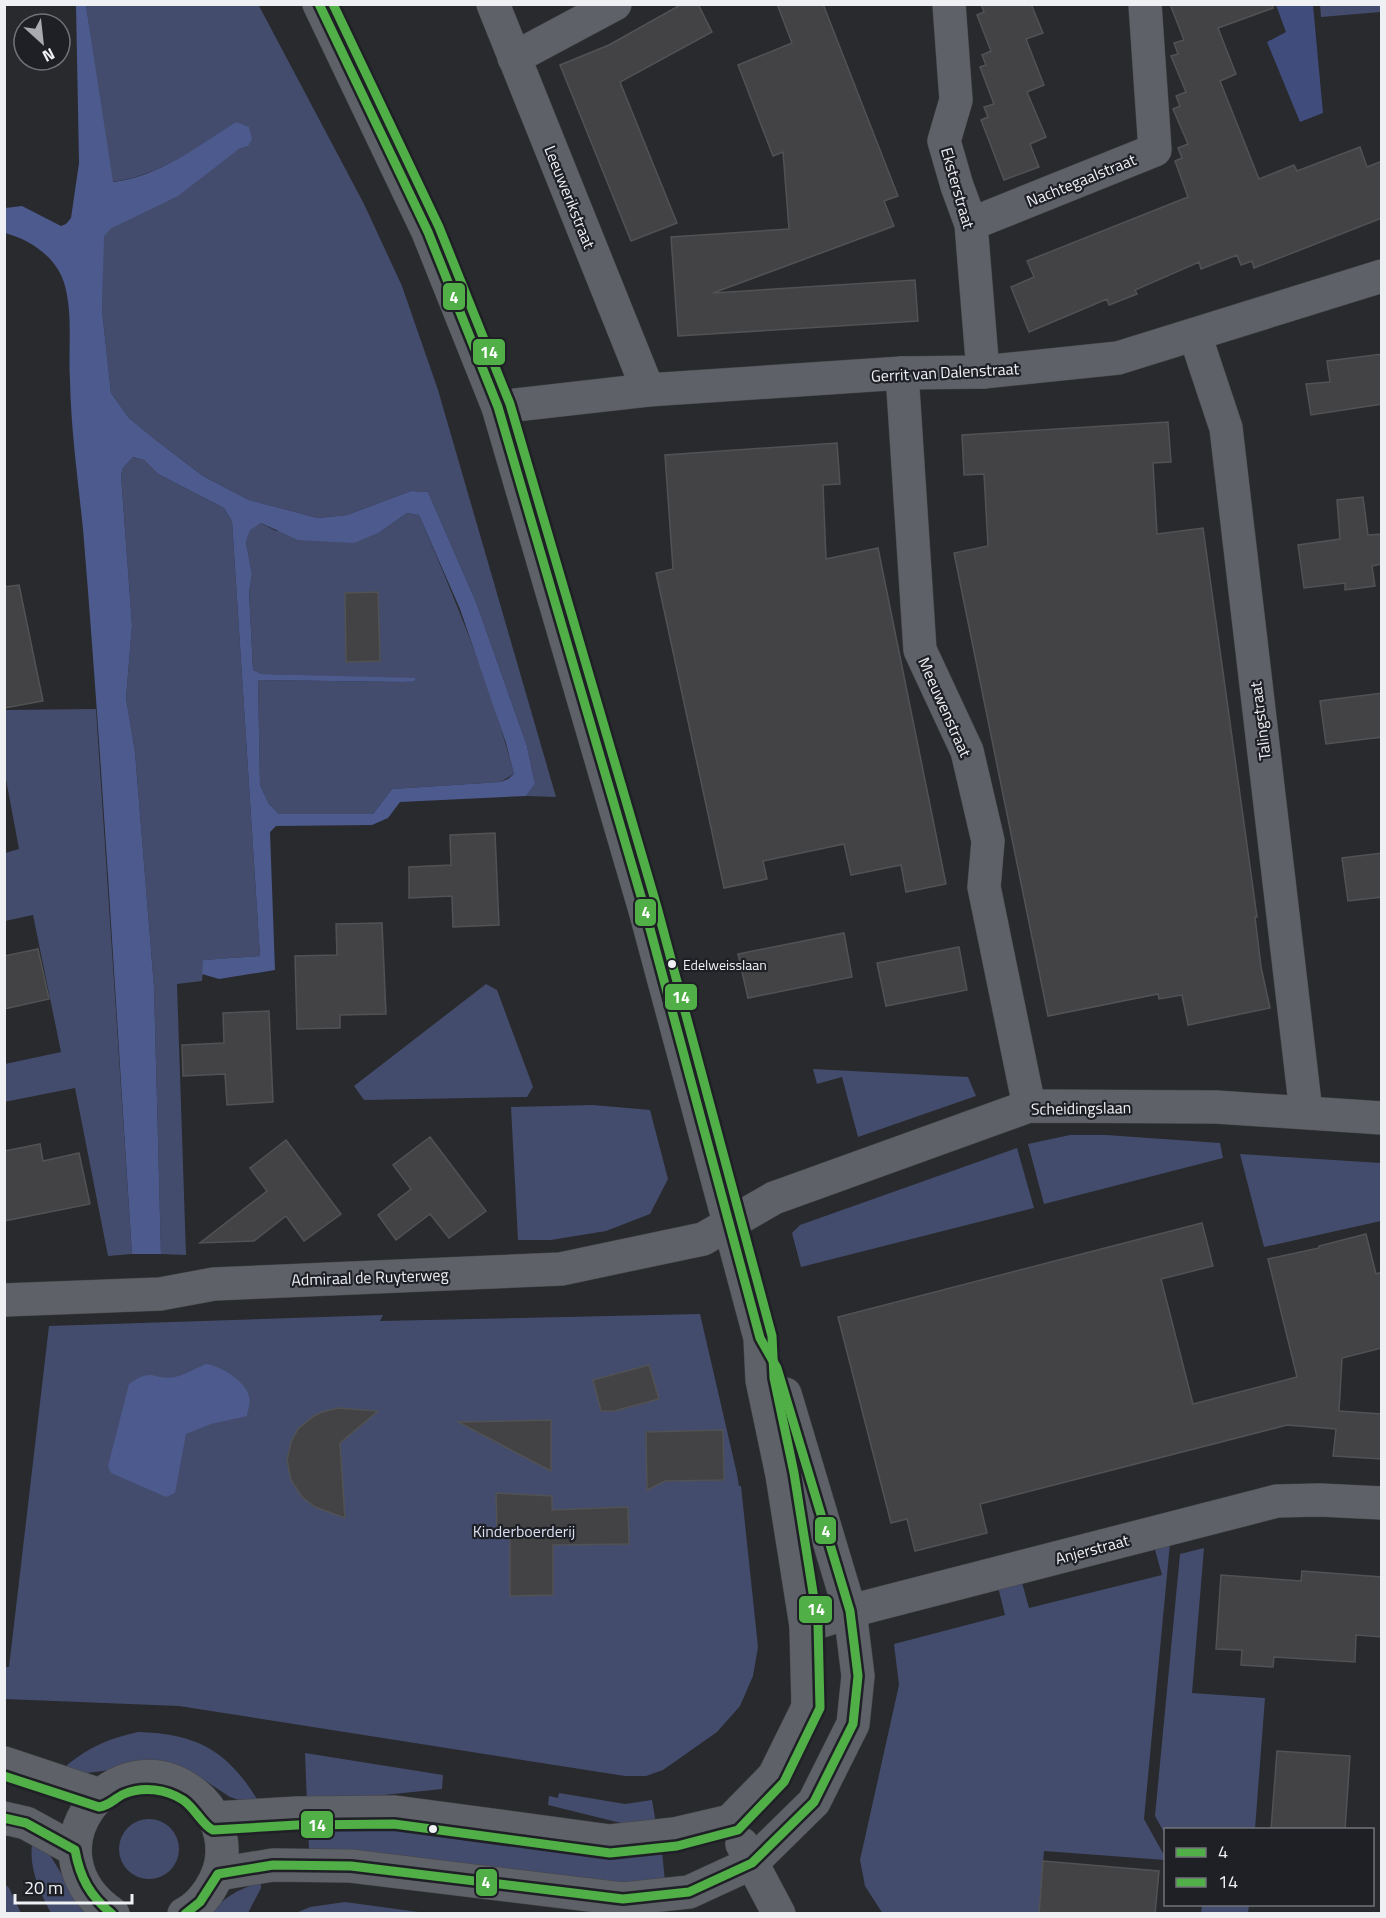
<svg xmlns="http://www.w3.org/2000/svg" width="1386" height="1918" font-family="'Titillium Web',sans-serif">
	<style>
		.green { fill: #434c6c }
		.forest { fill: #404c7b }
		.water { fill: #4d5a8d; fill-rule: evenodd }
		.building { fill: #434345; stroke: #515254; stroke-width: 1.5 }
		.lines { fill: none; stroke-linecap: round; stroke-linejoin: round }
		.minor-casing { stroke: #454648; stroke-width: 34 }
		.tertiary-casing { stroke: #454648; stroke-width: 34 }
		.minor { stroke: #5f6168; stroke-width: 33 }
		.tertiary { stroke: #5f6168; stroke-width: 33 }
		.bus-1-casing { stroke: #1e2026; stroke-width: 14 }
		.bus-2-casing { stroke: #1e2026; stroke-width: 14 }
		.bus-1 { stroke: #50af46; stroke-width: 9 }
		.bus-2 { stroke: #50af46; stroke-width: 9 }
		.bus-dot { fill: #eef0f4; stroke: #1e2026; stroke-width: 2 }
		.labels { text-anchor: middle; stroke-width: 4.5; stroke-linejoin: round; paint-order: stroke }
		.bus-label { font-size: 14px; fill: #eef0f4; stroke: #1e2026; text-anchor: start }
		.street-label { font-size: 16px; fill: #eef0f4; stroke: #1e2026 }
		.park-label { font-size: 16px; fill: #dadff1; stroke: #1e2026 }
		.line-badge { stroke: #1e2026; stroke-width: 2 }
		.badge-label { font-size: 16px; text-anchor: middle; font-weight: bold; fill: #fff }
	</style>
	<rect width="100%" height="100%" fill="#292a2d"/>
	<g class="green">
		<path d="M258 4 364 204 402 286 438 390 556 797 526 796 535 784 527 746 476 602 428 492 411 491 347 515 318 518 249 500 203 476 157 441 129 418 111 393 102 310 103 236 112 228 239 149 248 146 236 122C198 147 159 176 112 182L86 5Z"/>
		<polygon points="1320,5 1381,5 1381,12 1321,17"/>
		<polygon points="133,457 144,460 158,474 224,508 232,521 260,956 204,960 202,981 177,984 186,1255 161,1254 154,987 135,752 126,698 132,625 121,475 123,468"/>
		<path d="M407 513 419 515C455 599 491 685 514 774L500 782 392 789 373 814H279L269 804 260 785 258 680 404 682 416 679 262 674 253 670 249 592 252 574 246 542 250 529 261 523 276 531 380 532Z"/>
		<polygon points="96,709 132,1254 108,1256 75,1088 4,1102 5,1064 61,1052 33,915 5,921 5,853 19,849 5,774 5,710"/>
		<polygon points="486,984 497,990 533,1087 527,1097 364,1100 354,1086"/>
		<polygon points="813,1069 968,1077 976,1096 858,1137 842,1077 817,1084"/>
		<polygon points="593,1105 650,1110 668,1179 650,1214 606,1231 551,1240 518,1240 511,1107"/>
		<polygon points="1070,1135 1106,1135 1220,1143 1223,1158 1044,1204 1028,1144"/>
		<polygon points="1017,1148 1034,1208 801,1267 792,1233 800,1225"/>
		<polygon points="1240,1154 1381,1163 1381,1221 1264,1247"/>
		<polygon points="700,1314 737,1474 739,1486 741,1486 758,1647 753,1676 740,1706 717,1732 663,1770 646,1776 625,1776 179,1706 5,1699 4,1667 9,1667 49,1326 383,1315 380,1321"/>
		<polygon points="1170,1543 1144,1819 1165,1857 1165,1860 1044,1851 1039,1913 883,1914 865,1886 860,1860 899,1685 894,1644 1005,1615 998,1587 1021,1579 1029,1608 1162,1575 1154,1546"/>
		<polygon points="1204,1548 1192,1693 1265,1698 1255,1829 1166,1830 1165,1834 1155,1816 1180,1554"/>
		<path d="M138 1732C196 1734 226 1749 257 1799L239 1800 230 1797 195 1774 173 1764 121 1766 110 1770 87 1773 69 1770 67 1768V1765C89 1747 110 1738 138 1732Z"/>
		<polygon points="305,1753 443,1775 442,1789 307,1803"/>
		<polygon points="559,1793 625,1804 652,1800 656,1824 629,1825 548,1805 549,1796 558,1798"/>
		<circle cx="149" cy="1849" r="30"/>
		<polygon points="308,1824 388,1825 662,1852 665,1881 622,1886 309,1850"/>
		<path d="M32 1845 50 1855 85 1913H51C40 1893 29 1868 32 1845Z"/>
		<path d="M259 1883 261 1884V1888L248 1913 210 1914C224 1897 238 1889 259 1883Z"/>
		<polygon points="5,1884 9,1888 21,1913 5,1913"/>
		<polygon points="345,1902 426,1913 296,1913 310,1907"/>
		<polygon points="1202,1905 1249,1905 1248,1913 1201,1913"/>
	</g>
	<polygon class="forest" points="1276,5 1313,5 1323,113 1300,122 1267,42 1286,32"/>
	<g class="water">
		<path d="M76 5H86L113 182C158 177 198 146 236 122L249 127 252 139 248 146 239 149 178 196 112 228 104 236 102 310 111 393 129 418 157 441 203 476 249 500 318 518 347 515 411 491 428 492 476 602 527 746 535 784 526 796 400 802 388 818 372 825 276 826 270 832 275 970 219 979 202 974 203 960 260 956 232 521 224 508 158 474 144 460 133 457 123 468 121 475 132 625 126 698 135 752 154 987 161 1254H132C116 1013 103 770 83 529 78 480 71 430 70 381 68 350 73 316 65 286 58 258 31 240 5 233V208L22 206 61 226 66 224 71 218 79 163ZM407 513 419 515 460 609 506 743 514 774 508 779 500 782 392 789 373 814H279L269 804 260 785 258 680 404 682 414 681 416 678 262 674 253 670 249 592 252 574 246 542 250 530 261 523 298 540 354 543 380 532Z"/>
		<path d="M206 1364C221 1366 245 1381 249 1396 251 1403 248 1409 247 1416L211 1424 186 1434 175 1493 166 1497 111 1473 108 1466 129 1384C154 1366 153 1381 175 1377 185 1375 196 1368 206 1364Z"/>
	</g>
	<g class="building">
		<polygon points="682,4 698,4 712,32 620,82 677,223 631,241 560,65 609,45"/>
		<polygon points="777,4 823,4 898,196 884,201 894,226 713,293 915,280 918,321 678,336 671,237 789,229 783,152 773,156 738,65 792,43"/>
		<polygon points="981,4 1031,4 1043,33 1026,39 1044,85 1027,92 1046,137 1030,144 1039,167 1004,180 981,120 988,117 984,107 994,104 980,67 986,65 982,55 991,51 977,15 984,12"/>
		<polygon points="1170,4 1272,4 1273,8 1218,28 1236,74 1220,81 1259,179 1294,165 1297,171 1360,147 1367,167 1382,161 1382,218 1254,268 1252,261 1241,265 1237,255 1201,269 1199,262 1135,290 1137,294 1109,305 1107,299 1029,332 1011,287 1034,277 1027,261 1188,197 1175,161 1182,158 1178,148 1188,144 1173,109 1180,106 1176,96 1186,92 1171,56 1178,54 1174,43 1184,40"/>
		<polygon points="1382,354 1382,404 1311,415 1306,384 1330,382 1327,361"/>
		<polygon points="1168,422 1171,462 1153,463 1157,534 1203,528 1257,917 1255,917 1261,967 1270,1008 1188,1025 1182,995 1159,999 1158,994 1048,1016 954,553 988,546 984,474 964,475 962,435"/>
		<polygon points="837,443 840,484 823,485 826,559 878,548 946,884 906,892 901,865 851,875 844,844 763,861 767,879 724,888 656,573 673,569 665,455"/>
		<polygon points="1363,497 1368,535 1382,534 1382,564 1372,566 1375,586 1345,590 1345,583 1304,588 1298,545 1340,539 1337,500"/>
		<polygon points="19,585 43,701 4,708 4,587"/>
		<polygon points="378,592 380,661 346,662 345,593"/>
		<polygon points="1382,693 1382,737 1326,744 1320,701"/>
		<polygon points="495,833 499,925 453,927 452,896 409,898 409,867 451,865 450,835"/>
		<polygon points="1382,853 1382,897 1348,901 1342,858"/>
		<polygon points="382,923 386,1014 340,1015 340,1028 297,1029 295,956 337,955 336,924"/>
		<polygon points="844,933 852,977 748,998 738,954"/>
		<polygon points="959,947 967,990 886,1006 877,963"/>
		<polygon points="38,949 49,999 4,1009 4,956"/>
		<polygon points="269,1011 273,1102 227,1105 225,1074 183,1076 182,1045 224,1043 223,1013"/>
		<polygon points="430,1137 486,1211 449,1238 430,1214 396,1240 378,1215 411,1189 393,1165"/>
		<polygon points="286,1140 341,1214 304,1241 286,1216 254,1241 200,1243 267,1191 250,1168"/>
		<polygon points="40,1144 43,1161 79,1153 90,1204 4,1221 4,1151"/>
		<polygon points="1202,1223 1213,1266 1161,1279 1193,1404 1297,1377 1268,1259 1319,1248 1319,1246 1366,1234 1376,1274 1382,1272 1382,1348 1342,1358 1339,1411 1382,1414 1382,1459 1333,1456 1336,1429 1287,1425 980,1504 987,1533 915,1551 907,1519 891,1523 838,1317"/>
		<polygon points="649,1365 659,1399 614,1411 601,1411 593,1380"/>
		<polygon points="338,1408 378,1411 340,1443 345,1518 315,1507 302,1497 291,1480 287,1460 291,1442 298,1429 314,1416 322,1412"/>
		<polygon points="551,1420 551,1471 458,1422"/>
		<polygon points="723,1430 724,1480 665,1481 647,1490 646,1432"/>
		<polygon points="496,1493 552,1496 552,1510 628,1507 629,1544 553,1545 553,1595 510,1596 510,1538 497,1531"/>
		<polygon points="1302,1571 1382,1577 1382,1637 1356,1635 1355,1662 1274,1657 1273,1667 1241,1665 1242,1650 1216,1649 1221,1575 1301,1581"/>
		<polygon points="1277,1751 1350,1756 1345,1830 1271,1830"/>
		<polygon points="1043,1861 1159,1871 1155,1914 1039,1914"/>
	</g>
	<g class="lines">
		<g class="minor-casing">
			<g id="minor">
				<polyline points="493,4 648,390"/>
				<polyline points="949,4 956,100 944,141 957,186 971,224 983,372"/>
				<polyline points="514,58 615,4"/>
				<polyline points="971,224 1155,150 1145,4"/>
				<polyline points="1195,335 1226,428 1306,1112"/>
				<polyline points="902,373 920,650 967,751 988,841 984,887 1029,1106"/>
				<polyline points="498,407 648,390 902,373 983,372 1118,358 1382,276"/>
				<polyline points="4,1300 160,1294 214,1284 561,1269 703,1239 774,1198 1029,1106 1216,1107 1382,1118"/>
				<polyline points="806,1626 866,1607 1277,1501 1320,1500 1382,1503"/>
			</g>
		</g>
		<g class="tertiary-casing">
			<g id="tertiary">
				<polyline points="319,4 428,232 498,407 645,910 760,1338 762,1380 782,1475 806,1626 808,1707 774,1776 730,1821"/>
				<polyline points="4,1763 100,1795"/>
				<polyline points="4,1818 26,1823 75,1850"/>
				<polyline points="215,1818 297,1813 395,1812 610,1841 674,1834 730,1821"/>
				<polyline points="742,1844 779,1914"/>
				<polyline points="218,1874 273,1865 351,1866 623,1899 689,1892 752,1863 814,1802 853,1724 858,1676 850,1611 785,1394"/>
				<path d="M113 1914C21 1852 116 1731 195 1794 213 1808 223 1831 222 1854 221 1877 204 1904 184 1914"/>
			</g>
		</g>
		<use href="#minor" class="minor"/>
		<use href="#tertiary" class="tertiary"/>
		<g class="bus-1-casing">
			<g id="bus-1">
				<path d="M4 1818 26 1823 75 1850C80 1878 90 1896 112 1914"/>
				<polyline points="185,1914 200,1902 218,1874 273,1865 351,1866 623,1899 689,1892 752,1863 814,1802 853,1724 858,1676 850,1611 777,1368 760,1338 645,910 498,407 428,232 319,4"/>
			</g>
		</g>
		<g class="bus-2-casing">
			<path id="bus-2" d="M4 1776 99 1807C109 1806 115 1798 124 1794 143 1786 166 1789 183 1800 195 1808 203 1826 213 1830L297 1825 394 1824 610 1853 677 1846 738 1830 784 1782 820 1708 818 1624 794 1473 774 1378 772 1336 657 907 510 404 439 227 333 4"/>
		</g>
		<use href="#bus-1" class="bus-1"/>
		<use href="#bus-2" class="bus-2"/>
	</g>
	<g class="bus-dot">
		<circle cx="672" cy="964" r="5"/>
		<circle cx="433" cy="1829" r="5"/>
	</g>
	<g class="labels">
		<g class="bus-label">
			<text x="683" y="970">Edelweisslaan</text>
		</g>
		<g class="street-label">
			<text transform="translate(1081 180) rotate(-22)" y="6">Nachtegaalstraat</text>
			<text transform="translate(958 188) rotate(74)" y="6">Eksterstraat</text>
			<text transform="translate(570 197) rotate(68)" y="6">Leeuwerikstraat</text>
			<text transform="translate(945 372) rotate(-3)" y="6">Gerrit van Dalenstraat</text>
			<text transform="translate(945 707) rotate(66)" y="6">Meeuwenstraat</text>
			<text transform="translate(1260 721) rotate(-97)" y="6">Talingstraat</text>
			<text transform="translate(1081 1108) rotate(-1)" y="6">Scheidingslaan</text>
			<text transform="translate(370 1277) rotate(-2)" y="6">Admiraal de Ruyterweg</text>
			<text transform="translate(1092 1549) rotate(-15)" y="6">Anjerstraat</text>
		</g>
		<g class="park-label">
			<text x="524" y="1537">Kinderboerderij</text>
		</g>
	</g>
	<g class="line-badge">
		<rect x="442" y="282" width="24" height="29" rx="6" fill="#50af46"/>
		<rect x="472" y="338" width="34" height="28" rx="6" fill="#50af46"/>
		<rect x="634" y="898" width="23" height="29" rx="6" fill="#50af46"/>
		<rect x="664" y="983" width="34" height="28" rx="6" fill="#50af46"/>
		<rect x="814" y="1516" width="23" height="29" rx="6" fill="#50af46"/>
		<rect x="798" y="1595" width="35" height="29" rx="6" fill="#50af46"/>
		<rect x="300" y="1810" width="34" height="29" rx="6" fill="#50af46"/>
		<rect x="475" y="1868" width="23" height="29" rx="6" fill="#50af46"/>
	</g>
	<g class="badge-label">
		<text x="454" y="303">4</text>
		<text x="489" y="358">14</text>
		<text x="646" y="918">4</text>
		<text x="681" y="1003">14</text>
		<text x="826" y="1537">4</text>
		<text x="816" y="1615">14</text>
		<text x="317" y="1831">14</text>
		<text x="486" y="1888">4</text>
	</g>
	<rect width="1386" height="1918" fill="none" stroke="#eef0f4" stroke-width="12"/>
	<rect x="1164" y="1828" width="210" height="78" fill="#1e2026" stroke="#717378" stroke-width="1.5"/>
	<rect x="1176" y="1848" width="30" height="9" fill="#50af46" stroke="#717378" stroke-width="1.5"/>
	<text x="1218" y="1858" font-size="18" fill="#eef0f4">4</text>
	<rect x="1176" y="1878" width="30" height="9" fill="#50af46" stroke="#717378" stroke-width="1.5"/>
	<text x="1218" y="1888" font-size="18" fill="#eef0f4">14</text>
	<g transform="translate(42 42) rotate(153)"><circle r="28" fill="#1e2026" stroke="#717378" stroke-width="1.5"/>
	<path d="M0-4.5L10 22L0 15L-10 22Z" fill="#a9abae"/>
	<text y="-9" font-size="16" font-weight="bold" text-anchor="middle" fill="#eef0f4">N</text>
	</g>
	<path d="M15 1894v9h117v-9" fill="none" stroke="#eef0f4" stroke-width="3"/>
	<text x="24" y="1894" font-size="18" fill="#eef0f4" stroke="#1e2026" stroke-width="4.5" paint-order="stroke">20 m</text>
</svg>
